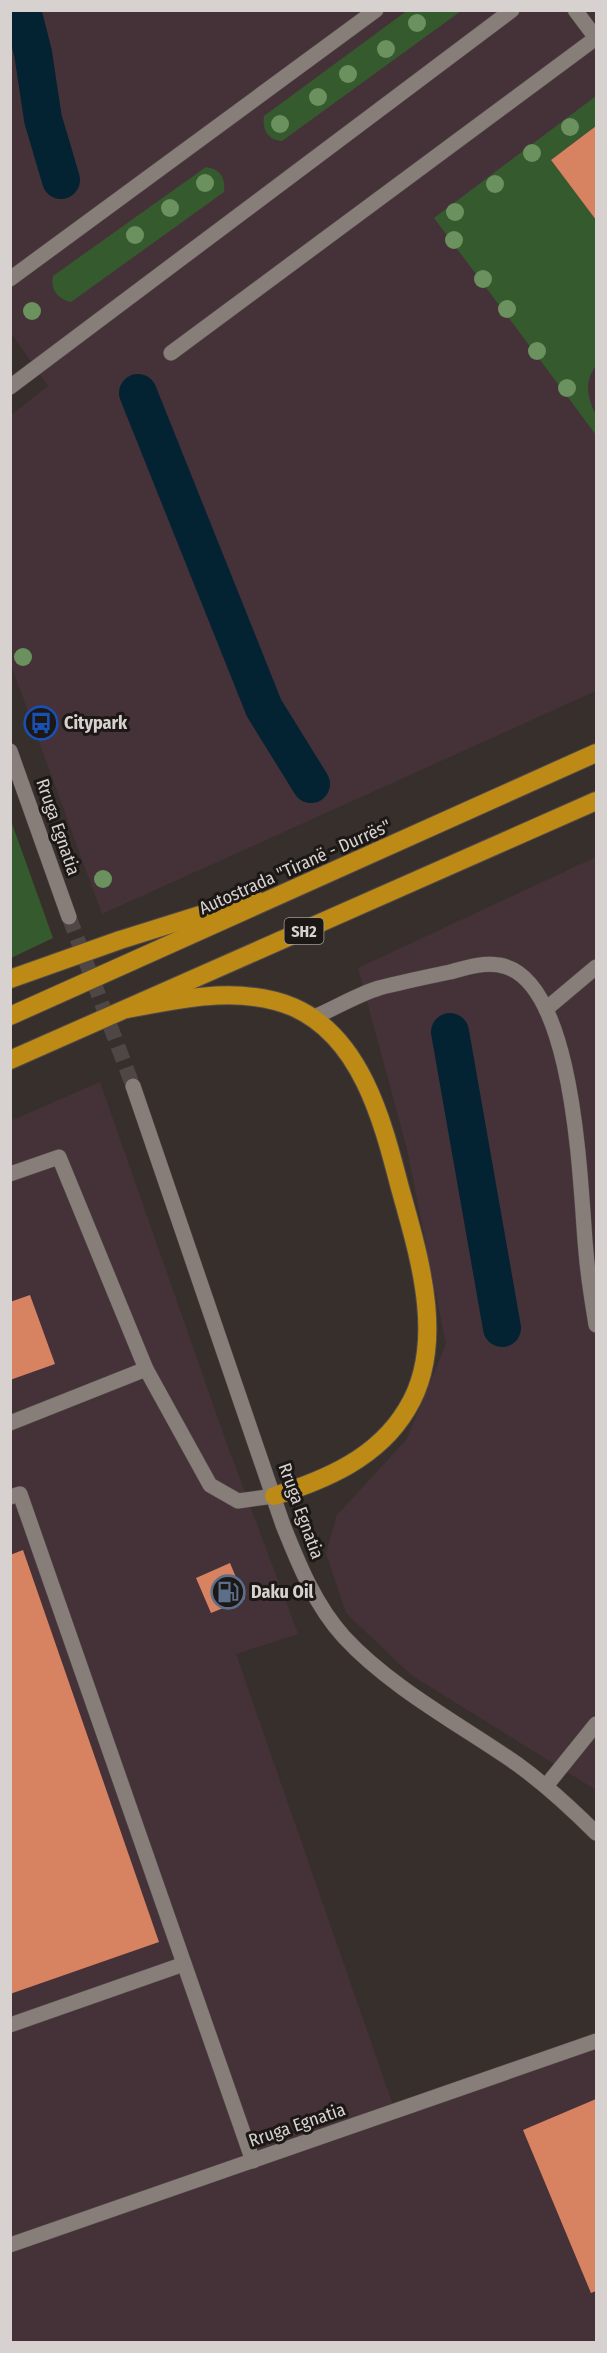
<svg xmlns="http://www.w3.org/2000/svg" width="607" height="2353" font-family="'Fira Sans Condensed',sans-serif">
	<style>
		.commercial { fill: #453239 }
		.green { fill: #355a2e }
		.lines { fill: none; stroke-linecap: round; stroke-linejoin: round }
		.canal { stroke: #032332; stroke-width: 38 }
		.building { fill: #d78361 }
		.secondary-tunnel { stroke: #4f4745; stroke-width: 15; stroke-dasharray: 15 8; stroke-linecap: butt }
		.lane-casing { stroke: #534b49; stroke-width: 16 }
		.secondary-casing { stroke: #534b49; stroke-width: 16 }
		.highway-casing { stroke: #534b49; stroke-width: 20 }
		.lane { stroke: #877d79; stroke-width: 15 }
		.secondary { stroke: #877d79; stroke-width: 15 }
		.highway { stroke: #bc8a15; stroke-width: 18 }
		.tree { fill: #6b915e }
		.labels { text-anchor: middle; stroke-width: 6; stroke-linejoin: round; paint-order: stroke }
		.shield { fill: #1c1816; stroke: #9f9a98; stroke-width: 1.5 }
		.shield-label { font-size: 16px; font-weight: bold; fill: #d7d2d0 }
		.poi-label { font-size: 18px; font-weight: bold; fill: #d7d2d0; stroke: #1c1816; text-anchor: start }
		.street-label { font-size: 18px; fill: #d7d2d0; stroke: #1c1816 }
	</style>
	<rect width="100%" height="100%" fill="#372f2c"/>
	<g class="commercial">
		<polygon points="11,11 596,11 596,691 102,914 11,665 11,415 48,386 11,333"/>
		<polygon points="596,857 596,1790 411,1675 346,1613 326,1553 337,1515 406,1440 446,1344 407,1149 358,968"/>
		<polygon points="100,1082 228,1447 298,1634 236,1654 395,2111 596,2041 596,2342 11,2342 10,1121"/>
	</g>
	<g class="green">
		<path d="M408 10 461 11 282 141C268 140 262 130 264 116Z"/>
		<path d="M596 96V126L551 160 596 220V365C584 383 587 397 596 415 598 420 596 429 596 435L434 218Z"/>
		<path d="M206 167C220 169 226 178 224 192L71 302C58 299 50 290 53 276Z"/>
		<polygon points="10,818 53,938 11,958 10,958"/>
	</g>
	<g class="lines">
		<g class="canal">
			<polyline points="22,10 33,53 43,119 61,180"/>
			<polyline points="138,393 264,708 311,784"/>
			<polyline points="450,1032 502,1328"/>
		</g>
	</g>
	<g class="building">
		<polygon points="596,126 596,220 551,160"/>
		<polygon points="30,1295 55,1364 10,1380 10,1302"/>
		<polygon points="23,1550 159,1942 10,1994 10,1555"/>
		<polygon points="230,1563 245,1599 211,1613 196,1578"/>
		<polygon points="596,2099 596,2291 591,2293 523,2130"/>
	</g>
	<g class="lines">
		<polyline class="secondary-tunnel" points="69,917 133,1086"/>
		<g class="lane-casing">
			<g id="lane">
				<polyline points="575,10 596,38"/>
				<polyline points="10,279 376,10"/>
				<polyline points="171,353 596,38"/>
				<polyline points="10,387 512,10"/>
				<polyline points="546,1009 596,967"/>
				<path d="M312 1018C334 1009 356 995 379 988 402 982 426 977 450 972 465 968 483 962 499 965 577 977 580 1192 586 1252 588 1277 592 1301 596 1325"/>
				<polyline points="10,1174 59,1157 146,1369 210,1485 238,1501 274,1496"/>
				<polyline points="10,1423 146,1369"/>
				<polyline points="10,1497 20,1494 253,2161"/>
				<polyline points="546,1786 596,1724"/>
				<polyline points="10,2025 184,1964"/>
			</g>
		</g>
		<g class="secondary-casing">
			<g id="secondary">
				<polyline points="10,751 69,917"/>
				<path d="M133 1086 283 1525C299 1565 315 1605 344 1637 391 1688 461 1725 517 1764 546 1785 571 1808 596 1833"/>
				<polyline points="10,2245 596,2041"/>
			</g>
		</g>
		<g class="highway-casing">
			<g id="highway">
				<polyline points="10,979 120,940 254,898"/>
				<path d="M127 1009C181 999 239 985 293 1007 362 1037 383 1123 400 1188 419 1256 447 1344 407 1409 378 1458 325 1480 274 1496"/>
				<polyline points="10,1016 596,753"/>
				<polyline points="10,1060 596,801"/>
			</g>
		</g>
		<use href="#lane" class="lane"/>
		<use href="#secondary" class="secondary"/>
		<use href="#highway" class="highway"/>
	</g>
	<g class="tree">
		<circle cx="417" cy="23" r="9"/>
		<circle cx="386" cy="49" r="9"/>
		<circle cx="348" cy="74" r="9"/>
		<circle cx="318" cy="97" r="9"/>
		<circle cx="280" cy="124" r="9"/>
		<circle cx="570" cy="127" r="9"/>
		<circle cx="532" cy="153" r="9"/>
		<circle cx="205" cy="183" r="9"/>
		<circle cx="495" cy="184" r="9"/>
		<circle cx="170" cy="208" r="9"/>
		<circle cx="455" cy="212" r="9"/>
		<circle cx="135" cy="235" r="9"/>
		<circle cx="454" cy="240" r="9"/>
		<circle cx="483" cy="279" r="9"/>
		<circle cx="507" cy="309" r="9"/>
		<circle cx="32" cy="311" r="9"/>
		<circle cx="537" cy="351" r="9"/>
		<circle cx="567" cy="388" r="9"/>
		<circle cx="23" cy="657" r="9"/>
		<circle cx="103" cy="879" r="9"/>
	</g>
	<defs>
		<g id="bus-ring" transform="scale(1.725)"><circle r="9.5" fill="#1c1816" stroke="#1a4fb4" stroke-width="1.5"/><path d="M-5-6H5V4H4V6H2V4H-2V6H-4V4H-5ZM-3.5-4V0h7V-4ZM-3.5 1.2v1.5H-2V1.2ZM2 1.2v1.5H3.5V1.2Z" fill="#1a4fb4"/></g>
		<g id="fuel-ring" transform="scale(1.725)"><circle r="9.5" fill="#1c1816" stroke="#5c6f8a" stroke-width="1.5"/><path d="M-5.5-6h7V0h2V4h1.3V-2.5L3-4.5l.8-.8L6-3V5H2.5V1h-1V6h-7ZM-4.2-4.7v3.2H.2V-4.7Z" fill="#5c6f8a"/></g>
	</defs>
	<g fill-rule="evenodd">
		<use href="#bus-ring" x="41" y="723"/>
		<use href="#fuel-ring" x="228" y="1592"/>
	</g>
	<g class="labels">
		<rect class="shield" x="284.5" y="918" width="39" height="26" rx="4.5"/>
		<g class="shield-label">
			<text x="304" y="937">SH2</text>
		</g>
		<g class="poi-label">
			<text x="64" y="729">Citypark</text>
			<text x="251" y="1598">Daku Oil</text>
		</g>
		<g class="street-label">
			<text transform="translate(58 827) rotate(71)" y="6">Rruga Egnatia</text>
			<text transform="translate(295 867) rotate(-24)" y="6">Autostrada "Tiranë - Durrës"</text>
			<text transform="translate(301 1511) rotate(70)" y="6">Rruga Egnatia</text>
			<text transform="translate(297 2125) rotate(-19)" y="6">Rruga Egnatia</text>
		</g>
	</g>
	<rect width="607" height="2353" fill="none" stroke="#d7d2d0" stroke-width="24"/>
</svg>
